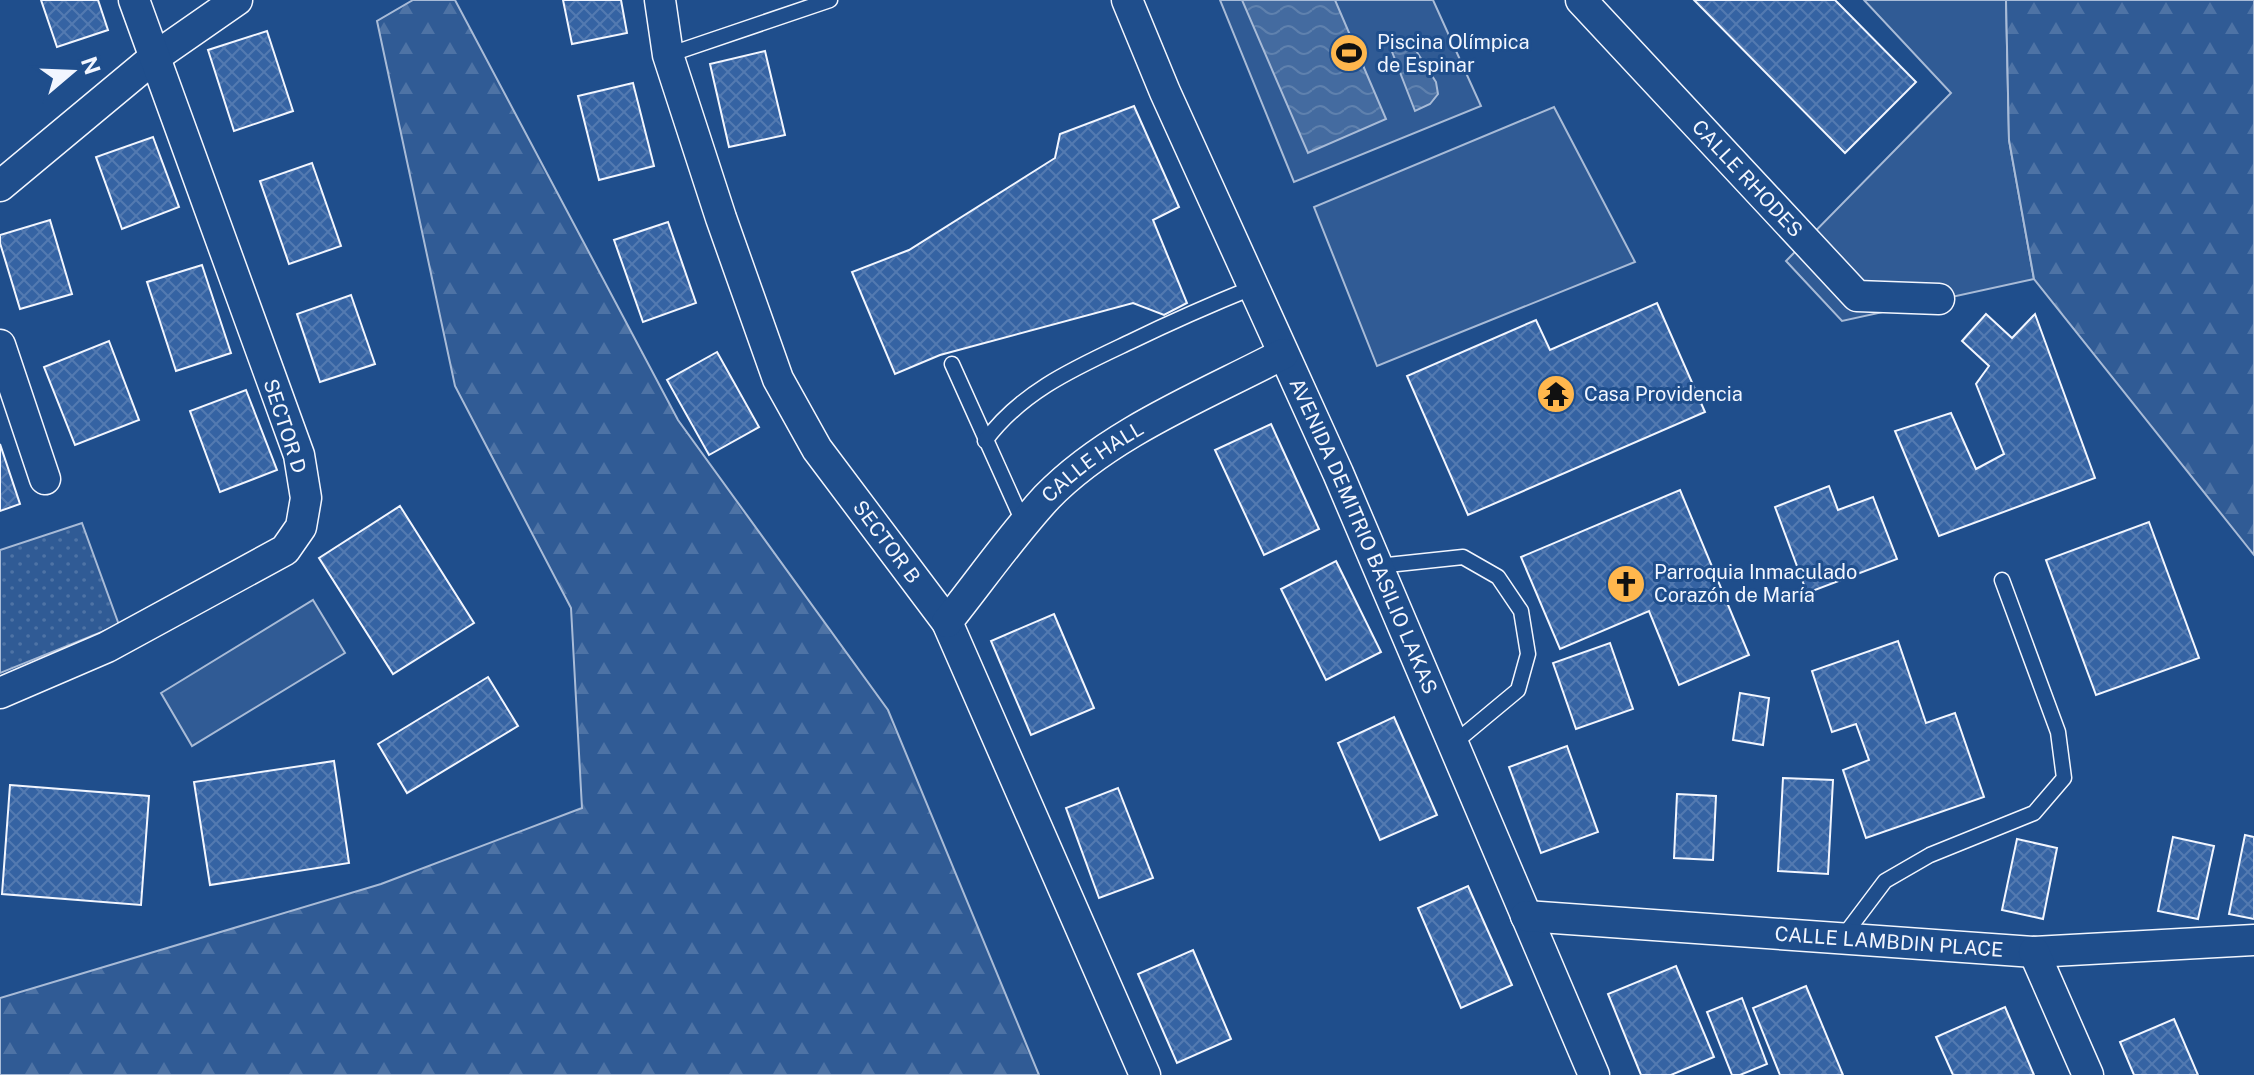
<svg xmlns="http://www.w3.org/2000/svg" width="2254" height="1075" font-family="'Public Sans',sans-serif">
	<style>
		.built { fill: #305b95; stroke: #a8bbd7; stroke-width: 2 }
		.forest { fill: url(#forest-firs); stroke: #a8bbd7; stroke-width: 2 }
		.park { fill: url(#park-dots); stroke: #a8bbd7; stroke-width: 2 }
		.water { fill: url(#water-waves); stroke: #a8bbd7; stroke-width: 2 }
		.building { fill: url(#building-cross-hatch); stroke: #f2f6ff; stroke-width: 2 }
		.lines { fill: none; stroke-linecap: round; stroke-linejoin: round }
		.lane-casing { stroke: #f2f6ff; stroke-width: 17 }
		.street-casing { stroke: #f2f6ff; stroke-width: 33 }
		.lane { stroke: #1f4e8c; stroke-width: 14 }
		.street { stroke: #1f4e8c; stroke-width: 30 }
		.labels { text-anchor: middle; stroke-width: 6; stroke-linejoin: round; paint-order: stroke }
		.poi-label { font-size: 20px; fill: #f2f6ff; stroke: #1f4e8c; text-anchor: start }
		.street-label { font-size: 20px; fill: #f2f6ff; stroke: #1f4e8c }
	</style>
	<defs>
		<pattern id="forest-firs" width="22" height="20" patternUnits="userSpaceOnUse" patternTransform="scale(2)"><rect width="22" height="20" fill="#305b95"/><path d="M5 1l3.5 6h-7zM16 11l3.5 6h-7z" fill="#4e73a5"/></pattern>
		<pattern id="park-dots" width="8" height="8" patternUnits="userSpaceOnUse" patternTransform="scale(2)"><rect width="8" height="8" fill="#305b95"/><path d="M2 2h.1M6 6h.1" fill="none" stroke="#4e73a5" stroke-width="1.8" stroke-linecap="round"/></pattern>
		<pattern id="water-waves" width="16" height="10" patternUnits="userSpaceOnUse" patternTransform="scale(2)"><rect width="16" height="10" fill="#446ba0"/><path d="M0 5q4-4 8 0t8 0" fill="none" stroke="#5f81ae"/></pattern>
		<pattern id="building-cross-hatch" width="8" height="8" patternUnits="userSpaceOnUse" patternTransform="scale(2)"><rect width="8" height="8" fill="#3563a3"/><path d="M0 0l8 8M0 8l8-8" fill="none" stroke="#537ab1"/></pattern>
	</defs>
	<rect width="100%" height="100%" fill="#1f4e8c"/>
	<g class="built">
		<polygon points="1220,0 1433,0 1481,106 1294,182"/>
		<polygon points="1864,0 2006,0 2009,140 2034,279 1842,321 1786,261 1951,93"/>
		<polygon points="1554,107 1635,262 1377,366 1314,207"/>
		<polygon points="313,600 345,653 192,746 161,693"/>
	</g>
	<g class="forest">
		<polygon points="413,0 455,0 678,420 888,710 1039,1075 0,1075 0,998 381,884 582,808 571,608 455,386 377,21"/>
		<polygon points="2006,0 2254,0 2254,555 2034,279 2009,140"/>
	</g>
	<polygon class="park" points="82,523 119,625 0,673 0,550"/>
	<g class="water">
		<polygon points="1242,0 1335,0 1386,119 1308,153"/>
		<polygon points="1408,38 1436,82 1438,94 1430,104 1415,111 1389,44"/>
	</g>
	<g class="building">
		<polygon points="41,0 98,0 108,30 57,47"/>
		<polygon points="563,0 621,0 627,33 572,44"/>
		<polygon points="1694,0 1835,0 1916,82 1845,153"/>
		<polygon points="267,31 293,111 234,131 208,50"/>
		<polygon points="765,51 785,135 729,147 710,64"/>
		<polygon points="633,83 654,166 599,180 578,96"/>
		<polygon points="1134,106 1179,207 1153,220 1187,303 1164,315 1133,303 940,355 895,374 852,272 909,250 1055,158 1060,134"/>
		<polygon points="153,137 179,207 122,229 96,157"/>
		<polygon points="312,163 341,246 289,264 260,181"/>
		<polygon points="50,220 72,294 20,309 0,243 0,235"/>
		<polygon points="668,222 696,303 643,322 614,240"/>
		<polygon points="202,265 231,353 176,371 147,282"/>
		<polygon points="351,295 375,364 320,382 297,314"/>
		<polygon points="1657,303 1705,412 1468,515 1407,376 1536,320 1550,350"/>
		<polygon points="1986,314 2012,338 2035,314 2095,478 1939,536 1895,431 1951,413 1976,469 2004,454 1976,384 1989,366 1962,341"/>
		<polygon points="109,341 139,420 75,445 44,367"/>
		<polygon points="717,352 759,427 709,455 667,380"/>
		<polygon points="246,390 277,470 220,492 190,411"/>
		<polygon points="1271,424 1319,529 1264,555 1215,450"/>
		<polygon points="0,444 20,504 0,511"/>
		<polygon points="1829,486 1838,510 1873,497 1897,559 1807,593 1775,507"/>
		<polygon points="1680,490 1749,655 1679,685 1649,611 1560,649 1521,557"/>
		<polygon points="400,506 474,623 393,674 319,558"/>
		<polygon points="2149,522 2199,658 2096,695 2046,560"/>
		<polygon points="1336,561 1381,652 1326,680 1281,589"/>
		<polygon points="1054,614 1094,708 1031,735 991,641"/>
		<polygon points="1898,641 1926,723 1955,713 1984,797 1866,838 1843,770 1869,760 1856,724 1832,732 1812,671"/>
		<polygon points="1610,643 1633,709 1576,729 1553,663"/>
		<polygon points="488,677 518,726 407,793 378,744"/>
		<polygon points="1740,693 1769,698 1763,745 1733,740"/>
		<polygon points="1394,717 1437,815 1380,840 1338,743"/>
		<polygon points="1567,746 1598,832 1541,853 1509,767"/>
		<polygon points="334,761 349,863 210,885 194,782"/>
		<polygon points="1783,778 1833,780 1828,874 1778,871"/>
		<polygon points="10,785 149,796 141,905 2,894"/>
		<polygon points="1118,788 1153,878 1099,898 1066,808"/>
		<polygon points="1677,794 1716,796 1713,860 1674,858"/>
		<polygon points="2245,835 2254,837 2254,919 2229,914"/>
		<polygon points="2173,837 2214,846 2198,919 2158,911"/>
		<polygon points="2017,839 2057,848 2043,919 2002,910"/>
		<polygon points="1468,886 1512,985 1461,1008 1418,908"/>
		<polygon points="1193,950 1231,1039 1177,1063 1138,974"/>
		<polygon points="1676,966 1714,1057 1671,1075 1641,1075 1608,994"/>
		<polygon points="1806,986 1843,1075 1780,1075 1753,1008"/>
		<polygon points="1742,998 1767,1064 1740,1075 1732,1075 1707,1012"/>
		<polygon points="2005,1007 2034,1075 1953,1075 1936,1037"/>
		<polygon points="2174,1019 2198,1075 2134,1075 2120,1042"/>
	</g>
	<g class="lines">
		<g class="lane-casing">
			<g id="lane">
				<polyline points="668,55 830,0"/>
				<polyline points="952,364 1024,524"/>
				<path d="M985 441C1022 391 1075 368 1130 342 1171 322 1212 304 1254 287"/>
				<polyline points="1378,566 1463,557 1498,577 1521,611 1528,654 1518,690 1453,744"/>
				<polyline points="1842,938 1885,881 1930,855 2034,813 2064,778 2058,732 2002,580"/>
			</g>
		</g>
		<g class="street-casing">
			<g id="street">
				<path id="s1" d="M660 0 668 55 721 218 778 379 817 449 947 622 1145 1075"/>
				<path id="s2" d="M1127 0 1165 92 1338 473 1594 1075"/>
				<path id="s3" d="M1581 0 1857 296 1939 299"/>
				<polyline points="0,186 155,57 237,0"/>
				<polyline points="0,345 45,479"/>
				<path id="s4" d="M947 622C980 581 1011 536 1047 497 1109 433 1205 395 1283 354"/>
				<polyline points="0,693 107,647 285,550 301,527 306,498 299,455 134,0"/>
				<path id="s5" d="M1526 916 2034 952 2254 940"/>
				<polyline points="2034,952 2088,1075"/>
			</g>
		</g>
		<use href="#lane" class="lane"/>
		<use href="#street" class="street"/>
	</g>
	<defs>
		<g id="stadium-disc" transform="scale(2)"><circle r="9.5" fill="#ffb74d" stroke="#1f4e8c"/><path d="M0-5a6.5 5 0 1 0 0 10a6.5 5 0 1 0 0-10ZM-3.5-1.8h7v3.6h-7Z" fill="#111"/></g>
		<g id="temple-disc" transform="scale(2)"><circle r="9.5" fill="#ffb74d" stroke="#1f4e8c"/><path d="M0-6L5-2H3V0L6.5 2.5H4V6H1.5V3h-3V6H-4V2.5H-6.5L-3 0V-2H-5Z" fill="#111"/></g>
		<g id="church-disc" transform="scale(2)"><circle r="9.5" fill="#ffb74d" stroke="#1f4e8c"/><path d="M-1.2-6h2.4v3.5h3.3v2.4h-3.3V6h-2.4V-.1h-3.3v-2.4h3.3Z" fill="#111"/></g>
	</defs>
	<g fill-rule="evenodd">
		<use href="#stadium-disc" x="1349" y="53"/>
		<use href="#temple-disc" x="1556" y="394"/>
		<use href="#church-disc" x="1626" y="584"/>
	</g>
	<g class="labels">
		<g class="poi-label">
			<text x="1377" y="49">Piscina Olímpica<tspan x="1377" dy="23">de Espinar</tspan></text>
			<text x="1584" y="401">Casa Providencia</text>
			<text x="1654" y="579">Parroquia Inmaculado<tspan x="1654" dy="23">Corazón de María</tspan></text>
		</g>
		<g class="street-label">
			<text dy="7" stroke="none"><textPath href="#s3" startOffset="244">CALLE RHODES</textPath></text>
			<text transform="translate(285 426) rotate(72)" y="7">SECTOR D</text>
			<text dy="7" stroke="none"><textPath href="#s4" startOffset="218">CALLE HALL</textPath></text>
			<text dy="7" stroke="none"><textPath href="#s2" startOffset="586">AVENIDA DEMITRIO BASILIO LAKAS</textPath></text>
			<text dy="7" stroke="none"><textPath href="#s1" startOffset="594">SECTOR B</textPath></text>
			<text dy="7" stroke="none"><textPath href="#s5" startOffset="364">CALLE LAMBDIN PLACE</textPath></text>
		</g>
	</g>
	<g transform="translate(72 72) rotate(71)" stroke="#1f4e8c" stroke-width="6" paint-order="stroke">
	<path d="M0-6L14 30L0 20L-14 30Z" fill="#f2f6ff"/>
	<text y="-12" font-size="22" font-weight="bold" text-anchor="middle" fill="#f2f6ff">N</text>
	</g>
</svg>
